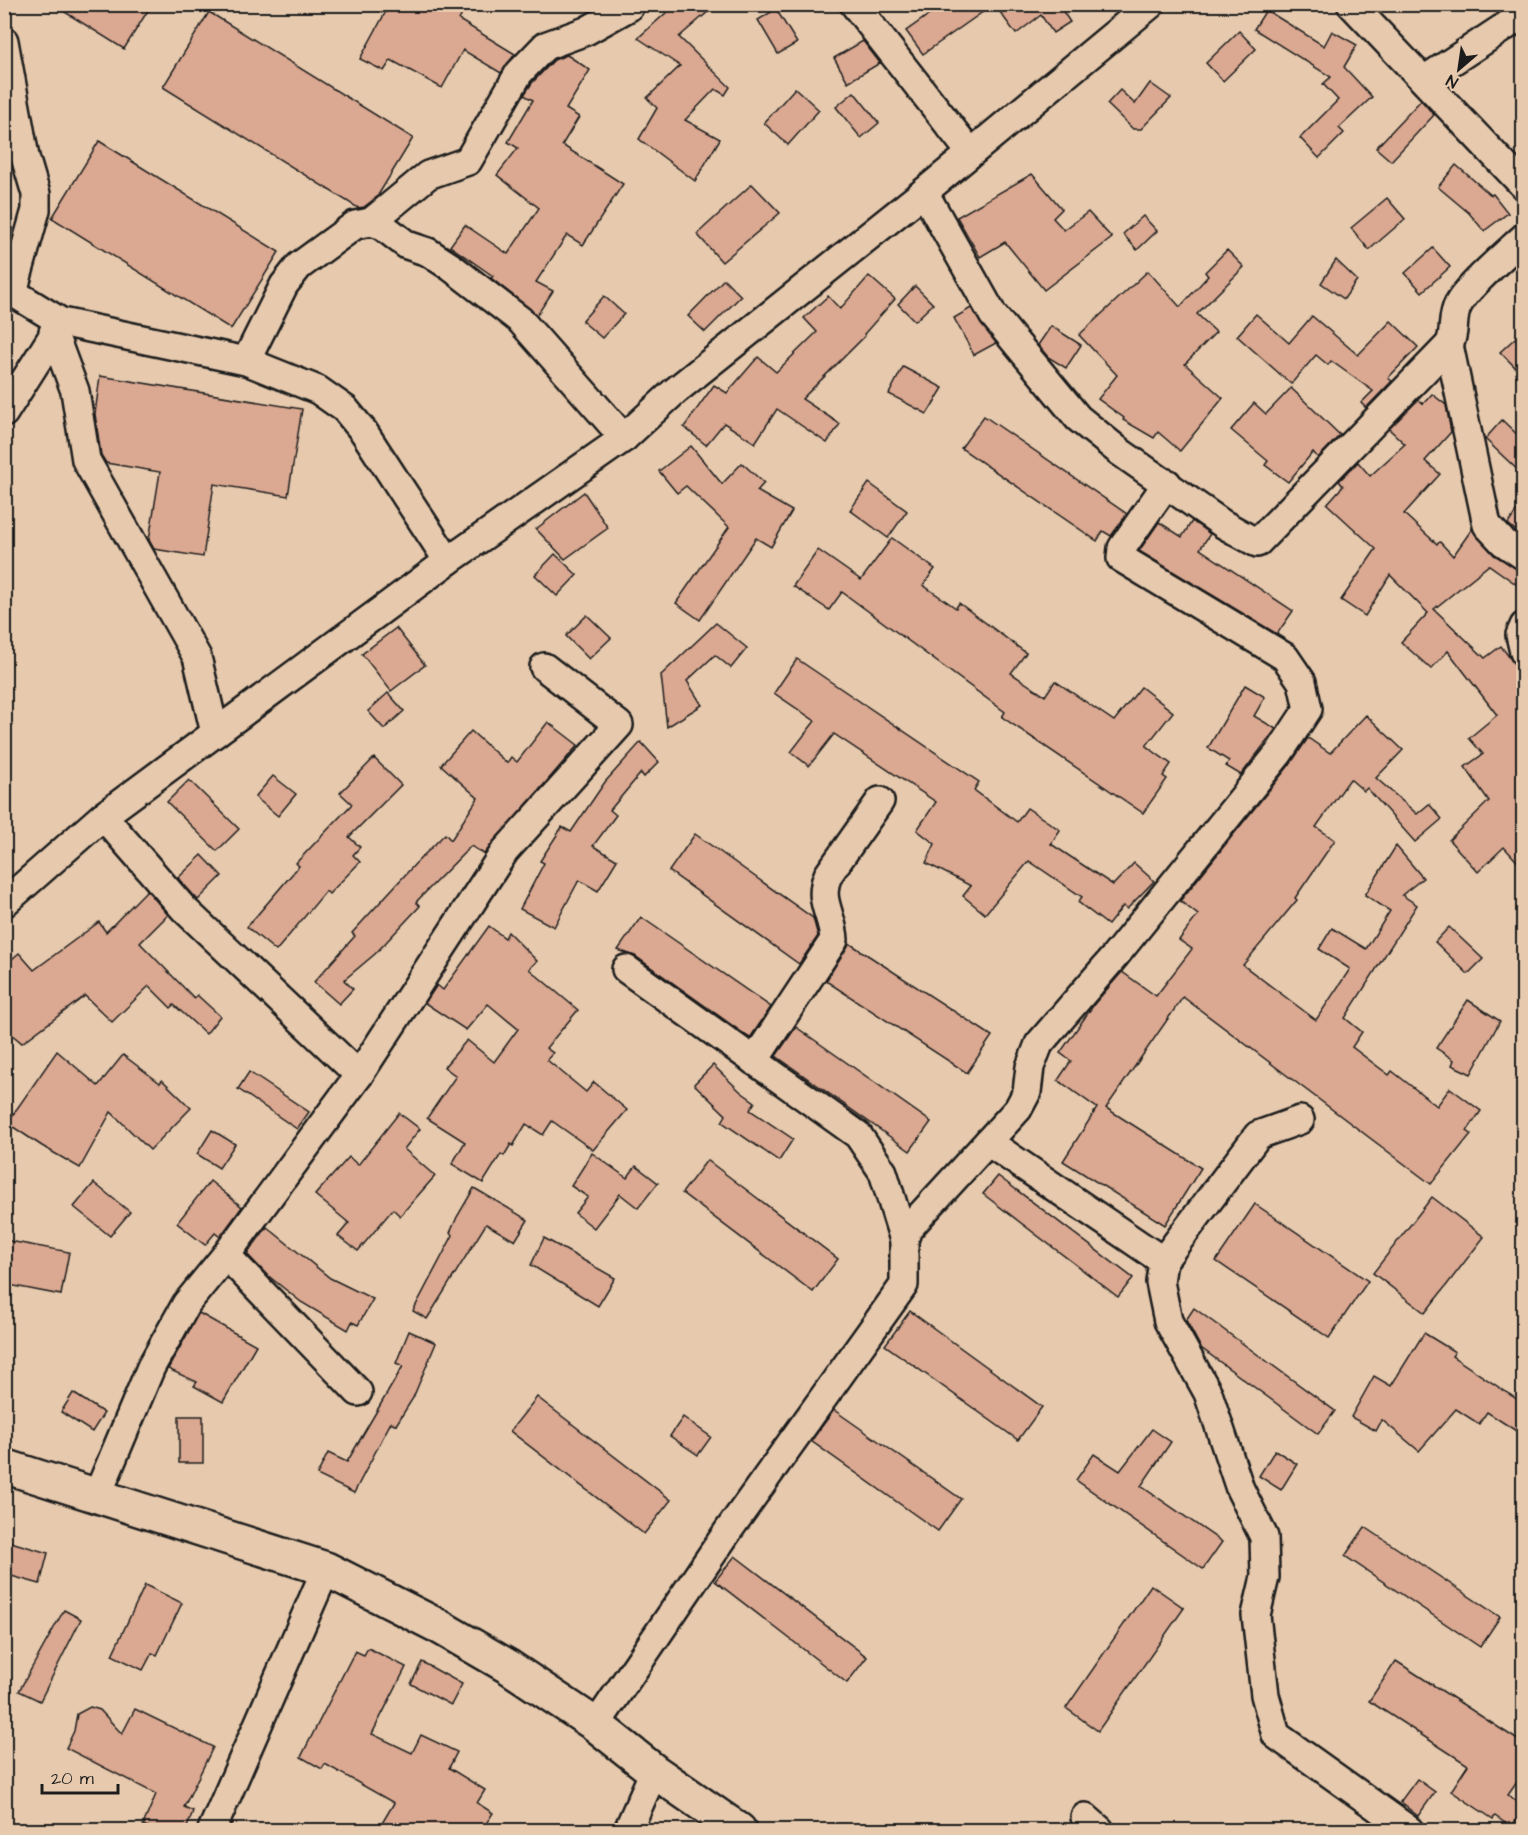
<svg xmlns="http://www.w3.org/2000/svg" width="1528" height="1835" font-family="'Architects Daughter',sans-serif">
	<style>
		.building { fill: #dba891; stroke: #1c1c1c; stroke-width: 1.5 }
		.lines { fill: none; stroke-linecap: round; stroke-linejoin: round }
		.street-casing { stroke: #1c1c1c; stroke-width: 32 }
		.secondary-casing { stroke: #1c1c1c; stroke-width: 38 }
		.street { stroke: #e7caae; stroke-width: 27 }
		.secondary { stroke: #e7caae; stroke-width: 33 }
	</style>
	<rect width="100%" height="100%" fill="#e7caae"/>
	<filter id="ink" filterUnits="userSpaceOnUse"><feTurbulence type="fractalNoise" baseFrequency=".0167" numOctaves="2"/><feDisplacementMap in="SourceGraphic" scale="12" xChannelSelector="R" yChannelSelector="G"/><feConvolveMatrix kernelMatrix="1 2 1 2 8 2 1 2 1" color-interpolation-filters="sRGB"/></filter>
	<g filter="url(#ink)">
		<g class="building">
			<polygon points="52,4 152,4 124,49"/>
			<polygon points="390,4 468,4 459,20 515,54 501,73 463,50 442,88 391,60 384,71 360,59"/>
			<polygon points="676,4 717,4 679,37 730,87 725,95 715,89 685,120 720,139 695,181 639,139 657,108 647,98 680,66 638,38"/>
			<polygon points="944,4 994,4 923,54 906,31"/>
			<polygon points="994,4 1058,4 1070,22 1053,33 1041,15 1016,34"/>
			<polygon points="776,9 797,43 778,54 758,20"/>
			<polygon points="1266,10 1324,46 1332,31 1357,45 1344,67 1372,97 1339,128 1344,133 1319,158 1300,138 1338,100 1323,84 1331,77 1254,29"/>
			<polygon points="209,12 413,138 377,197 364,207 358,208 163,87"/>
			<polygon points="1239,31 1256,49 1223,81 1206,63"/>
			<polygon points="863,41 880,63 848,82 834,58"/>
			<polygon points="567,55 590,70 566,109 579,117 562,145 623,184 583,245 567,235 536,282 553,291 537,315 491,278 493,276 450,246 465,225 508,254 539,208 497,175 518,148 508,142 533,100 524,95 532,83 554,60"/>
			<polygon points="1150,83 1171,98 1141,129 1133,129 1107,104 1120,90 1135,104"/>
			<polygon points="795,88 819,110 788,145 764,123"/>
			<polygon points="854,92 879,123 861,138 836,107"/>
			<polygon points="1421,100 1434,115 1391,161 1376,148"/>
			<polygon points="99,141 279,252 231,329 52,218"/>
			<polygon points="1456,165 1491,195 1493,194 1508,213 1484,231 1469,213 1438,187"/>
			<polygon points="1032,174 1062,209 1053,218 1064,230 1088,212 1112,238 1044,290 1005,242 980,257 957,217"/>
			<polygon points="752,184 780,213 722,262 697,234"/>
			<polygon points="1387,198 1405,219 1369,250 1351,228"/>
			<polygon points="1143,216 1157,231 1137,250 1123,234"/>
			<polygon points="1433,248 1450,267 1422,292 1405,273"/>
			<polygon points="1227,250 1244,267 1197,314 1216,332 1185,364 1223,398 1180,451 1158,432 1154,438 1123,420 1124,418 1098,399 1117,375 1079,335 1148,271 1180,307 1208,276 1205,272"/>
			<polygon points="1336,260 1357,280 1344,299 1321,283"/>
			<polygon points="869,276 895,299 864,334 865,336 802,399 840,424 827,443 777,409 755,443 724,423 706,445 684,427 714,385 727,393 758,357 776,372 817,332 804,318 828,296 840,309"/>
			<polygon points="724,279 741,296 705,332 688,316"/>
			<polygon points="915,286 933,304 915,321 898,304"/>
			<polygon points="604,296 624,314 602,338 582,321"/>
			<polygon points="971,308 996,343 974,355 954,318"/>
			<polygon points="1256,314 1289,343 1312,316 1358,355 1391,321 1418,347 1388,378 1392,381 1366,408 1361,403 1373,391 1331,361 1328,365 1316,355 1291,384 1237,336"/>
			<polygon points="1051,326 1081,345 1066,368 1048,357 1038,345"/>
			<polygon points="1524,330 1524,376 1500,352"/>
			<polygon points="903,367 943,388 927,414 889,394"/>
			<polygon points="100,376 302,409 288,496 214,484 203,557 154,549 149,540 160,472 106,463 101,455 95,414"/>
			<polygon points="1291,388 1340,435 1318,458 1313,452 1288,482 1265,465 1268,461 1231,430 1254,403 1266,414"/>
			<polygon points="1432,394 1446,405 1451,432 1425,461 1440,474 1404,514 1437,544 1440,542 1453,556 1472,529 1494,555 1524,572 1516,584 1489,565 1434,609 1485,658 1501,646 1524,677 1524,869 1504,847 1478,872 1449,840 1489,801 1465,767 1483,754 1469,738 1497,715 1448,651 1431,669 1401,642 1428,613 1390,575 1365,616 1341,600 1376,549 1327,504 1343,486 1339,481 1358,462 1370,476 1405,444 1389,429 1418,400 1423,404"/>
			<polygon points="984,416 1127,514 1111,536 1103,531 1097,541 961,448"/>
			<polygon points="1502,420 1524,441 1524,476 1485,439"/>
			<polygon points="691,446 722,484 742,463 764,483 757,491 792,511 771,547 756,538 700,620 676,603 729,527 686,486 677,493 659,471"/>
			<polygon points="869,483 907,511 888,538 850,510"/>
			<polygon points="584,492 608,528 565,559 536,529"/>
			<polygon points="1524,500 1524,537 1508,524"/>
			<polygon points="1192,521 1210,534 1200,549 1293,611 1277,634 1139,551 1159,522 1182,537"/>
			<polygon points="892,538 935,569 923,585 956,608 959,603 1026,653 1011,673 1045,696 1055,681 1114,721 1141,687 1173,712 1146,746 1171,764 1163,776 1167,779 1143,813 1002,717 1005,712 842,592 829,610 793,586 818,550 861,580"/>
			<polygon points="555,554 577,575 557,596 535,575"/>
			<polygon points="587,615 611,638 589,659 566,636"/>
			<polygon points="716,623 747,648 731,668 715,655 687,681 702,705 667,727 661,675"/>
			<polygon points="396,628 425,665 391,691 362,654"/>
			<polygon points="797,659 979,782 974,790 1017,822 1027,808 1060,830 1051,844 1113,885 1134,863 1154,881 1127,909 1123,906 1108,925 1078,902 1082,897 1029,861 985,914 963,896 971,886 926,863 935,844 917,830 936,802 834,734 809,766 791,752 815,721 774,693"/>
			<polygon points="1245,685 1265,697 1254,716 1276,729 1241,775 1226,766 1229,761 1208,748"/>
			<polygon points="388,693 404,711 384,729 368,711"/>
			<polygon points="1366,715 1403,750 1376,778 1417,814 1429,804 1442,819 1415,842 1367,788 1364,791 1350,779 1316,827 1335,840 1295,898 1297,900 1243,965 1316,1020 1350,969 1319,949 1332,928 1366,949 1390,911 1365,895 1396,846 1423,878 1402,895 1417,905 1345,1018 1362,1032 1352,1047 1389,1075 1392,1071 1437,1106 1450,1088 1481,1111 1467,1131 1471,1134 1431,1184 1183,997 1106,1108 1201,1168 1165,1225 1063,1161 1097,1108 1058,1080 1071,1061 1060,1053 1095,1003 1122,972 1156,996 1192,949 1179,940 1198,915 1180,901 1291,763 1308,738 1330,753"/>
			<polygon points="548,722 578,745 484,854 471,846 416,902 420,906 375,954 344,980 353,989 339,1004 314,982 355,936 352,933 415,864 445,834 451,840 478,798 441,765 471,731 507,763 511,757 517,762"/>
			<polygon points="641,742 659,762 644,777 641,773 610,810 616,815 593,846 617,860 598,891 579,880 554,927 520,909 544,863 540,861 562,827 571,832 605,782"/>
			<polygon points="374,758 401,785 349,837 360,847 353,855 360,862 329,894 326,891 276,951 247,927 299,866 296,863 352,804 340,793"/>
			<polygon points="273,776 296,794 278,816 255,797"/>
			<polygon points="189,780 239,829 217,851 167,802"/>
			<polygon points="695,834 813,918 818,936 799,964 669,871"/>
			<polygon points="202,855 222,876 198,900 178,878"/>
			<polygon points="147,890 168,915 140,943 194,998 197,995 220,1016 206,1034 174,1005 171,1008 149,986 112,1022 85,996 22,1043 4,1028 4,966 19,953 34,970 99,922 106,932"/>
			<polygon points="641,917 771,1007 750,1038 635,956 618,950"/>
			<polygon points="489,926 505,938 508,932 537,961 529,969 578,1010 546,1048 553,1053 547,1060 586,1092 594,1082 627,1110 593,1150 552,1121 543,1135 526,1124 513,1146 511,1144 504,1156 501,1154 483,1183 452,1164 465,1142 427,1118 456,1076 444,1067 467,1040 494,1062 518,1029 488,1004 466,1030 425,1003 437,985 443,990"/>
			<polygon points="1449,927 1483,959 1468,974 1435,942"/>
			<polygon points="849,943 992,1036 967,1073 826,981"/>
			<polygon points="1468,1000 1500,1021 1471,1074 1452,1065 1454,1060 1436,1048"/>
			<polygon points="796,1027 931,1122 910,1151 776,1056"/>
			<polygon points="57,1051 98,1086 123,1055 160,1083 162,1080 191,1108 150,1150 111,1112 80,1168 42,1146 7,1123"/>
			<polygon points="713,1065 741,1092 755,1102 750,1110 793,1139 779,1161 722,1122 726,1115 694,1084"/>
			<polygon points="249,1072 309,1112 297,1129 238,1089"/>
			<polygon points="399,1113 420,1129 404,1149 435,1176 400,1216 393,1209 358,1251 338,1236 349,1223 315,1195 349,1157 358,1165"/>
			<polygon points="212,1130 235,1144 219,1168 197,1154"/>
			<polygon points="592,1153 627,1178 636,1166 658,1183 638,1208 620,1194 594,1228 575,1213 588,1197 571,1186"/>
			<polygon points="707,1160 838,1259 813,1292 682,1193"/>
			<polygon points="998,1176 1133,1278 1118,1297 983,1194"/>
			<polygon points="210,1181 242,1207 220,1237 215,1233 205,1245 177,1223"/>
			<polygon points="94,1183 130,1212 110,1236 74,1207"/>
			<polygon points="474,1188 528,1220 515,1241 486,1224 427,1319 413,1311 453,1235 450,1233 457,1217"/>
			<polygon points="1432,1197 1484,1237 1425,1313 1373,1273"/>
			<polygon points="1255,1204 1368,1281 1329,1338 1216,1261"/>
			<polygon points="267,1227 330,1278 373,1299 358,1325 352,1322 348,1330 301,1302 266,1274 247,1254"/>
			<polygon points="544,1238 615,1278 598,1306 531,1265"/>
			<polygon points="4,1240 69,1252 61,1295 4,1284"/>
			<polygon points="1194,1308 1335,1411 1318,1434 1201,1348 1186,1320"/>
			<polygon points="910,1311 1042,1407 1018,1440 885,1345"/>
			<polygon points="199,1313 256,1345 223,1402 194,1386 197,1382 168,1369"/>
			<polygon points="409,1331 436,1343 413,1398 396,1425 391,1422 354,1493 317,1475 328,1453 347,1462 403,1366 396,1363"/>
			<polygon points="1424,1333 1455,1352 1452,1356 1524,1404 1524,1436 1487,1412 1479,1424 1456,1409 1419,1451 1382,1420 1376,1431 1351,1417 1374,1376 1391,1386"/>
			<polygon points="73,1393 104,1413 92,1432 61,1412"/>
			<polygon points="537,1397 671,1500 644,1534 510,1431"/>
			<polygon points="834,1410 961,1499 938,1531 811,1441"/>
			<rect x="179" y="1416" width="24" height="47"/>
			<polygon points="683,1417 711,1437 698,1455 670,1436"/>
			<polygon points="1152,1429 1171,1442 1141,1486 1222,1542 1203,1569 1076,1480 1094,1454 1120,1471"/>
			<polygon points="1275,1450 1297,1464 1281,1490 1259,1476"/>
			<polygon points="1365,1527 1500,1617 1480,1647 1345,1556"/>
			<polygon points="4,1540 48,1553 40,1584 4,1574"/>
			<polygon points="735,1556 867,1657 847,1683 715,1581"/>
			<polygon points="145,1585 182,1603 157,1655 152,1653 143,1670 112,1655"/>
			<polygon points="1151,1585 1184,1608 1098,1731 1066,1708"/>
			<polygon points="64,1610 81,1619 40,1701 19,1691"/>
			<polygon points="368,1648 406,1667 372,1734 412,1753 421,1735 457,1752 449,1768 485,1790 477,1803 493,1813 482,1830 378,1830 394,1803 325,1764 322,1769 301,1757 355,1651 364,1655"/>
			<polygon points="1396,1661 1524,1744 1524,1772 1508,1795 1524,1806 1524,1809 1511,1827 1495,1816 1493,1819 1451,1791 1468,1765 1369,1701"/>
			<polygon points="422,1662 462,1684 451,1705 411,1684"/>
			<polygon points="90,1707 100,1710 122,1734 135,1709 213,1747 184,1807 193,1811 186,1830 156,1830 143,1825 156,1794 66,1748 74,1731 77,1714"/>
			<polygon points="1417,1779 1435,1792 1418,1816 1400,1802"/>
		</g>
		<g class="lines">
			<g class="street-casing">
				<g id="street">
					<polyline points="854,4 970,152"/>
					<polyline points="1351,4 1524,186"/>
					<polyline points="4,41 25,157 36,194 36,210 13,292"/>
					<polyline points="1424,80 1524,14"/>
					<path d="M924 192 993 315 1078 418 1120 452 1223 524 1257 543 1449 345C1456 333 1451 318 1458 305 1465 289 1509 251 1524 237"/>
					<polyline points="371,222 428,175 468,161 519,73 545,46 586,31 629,7 629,4"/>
					<polyline points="4,287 61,322 246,361 318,390 345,409 364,432 448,561"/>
					<polyline points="53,332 75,391 86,460 197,657 215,733"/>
					<polyline points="1449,345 1487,525 1503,542 1524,556"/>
					<polyline points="246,361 284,285 299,266 355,225 371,222 381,225 407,245 428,252 451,267 520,320 624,438"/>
					<polyline points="4,413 61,323"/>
					<polyline points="1524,626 1520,635 1524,652"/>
					<polyline points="103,816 184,909 359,1075"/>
					<polyline points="4,903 103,816 448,561 624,438 675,391 924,192 1151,4"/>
					<polyline points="626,969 858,1135 883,1172 904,1240"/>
					<path d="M754 1061 834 940C833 914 817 901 828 875L880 801"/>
					<polyline points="1300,1120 1258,1135 1163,1261 1160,1282 1168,1321 1208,1393 1240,1489 1264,1537 1265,1577 1256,1615 1265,1695 1276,1735 1409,1830"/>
					<polyline points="988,1142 1163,1261"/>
					<polyline points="226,1255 358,1392"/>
					<polyline points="97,1496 151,1367 186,1304 226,1255 359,1075 505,851 619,725 544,667"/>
					<polyline points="596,1725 728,1531 904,1285 904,1240 908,1229 1018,1109 1027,1092 1030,1067 1039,1044 1115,956 1279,753 1308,709 1302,682 1285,657 1121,558 1122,548 1167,483"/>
					<polyline points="1085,1817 1100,1830"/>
					<polyline points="212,1830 326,1569"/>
					<polyline points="628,1830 654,1771"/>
				</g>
			</g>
			<g class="secondary-casing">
				<polyline id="secondary" points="4,1466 326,1569 440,1627 509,1667 596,1725 654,1771 739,1830"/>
			</g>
			<use href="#street" class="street"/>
			<use href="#secondary" class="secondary"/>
		</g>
	</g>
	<rect width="1528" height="1835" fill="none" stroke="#e7caae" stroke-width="24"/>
	<rect x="12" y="12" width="1504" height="1811" fill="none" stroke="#1c1c1c" stroke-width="2" filter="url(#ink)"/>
	<g transform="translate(1459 69) rotate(209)" stroke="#e7caae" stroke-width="4.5" paint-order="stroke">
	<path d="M0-4.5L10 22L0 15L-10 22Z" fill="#1c1c1c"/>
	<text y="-9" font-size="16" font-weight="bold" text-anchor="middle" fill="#1c1c1c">N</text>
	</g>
	<path d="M42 1784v9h76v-9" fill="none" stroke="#1c1c1c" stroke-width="3"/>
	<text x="51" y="1784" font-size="18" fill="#1c1c1c" stroke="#e7caae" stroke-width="4.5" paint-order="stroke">20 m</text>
</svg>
